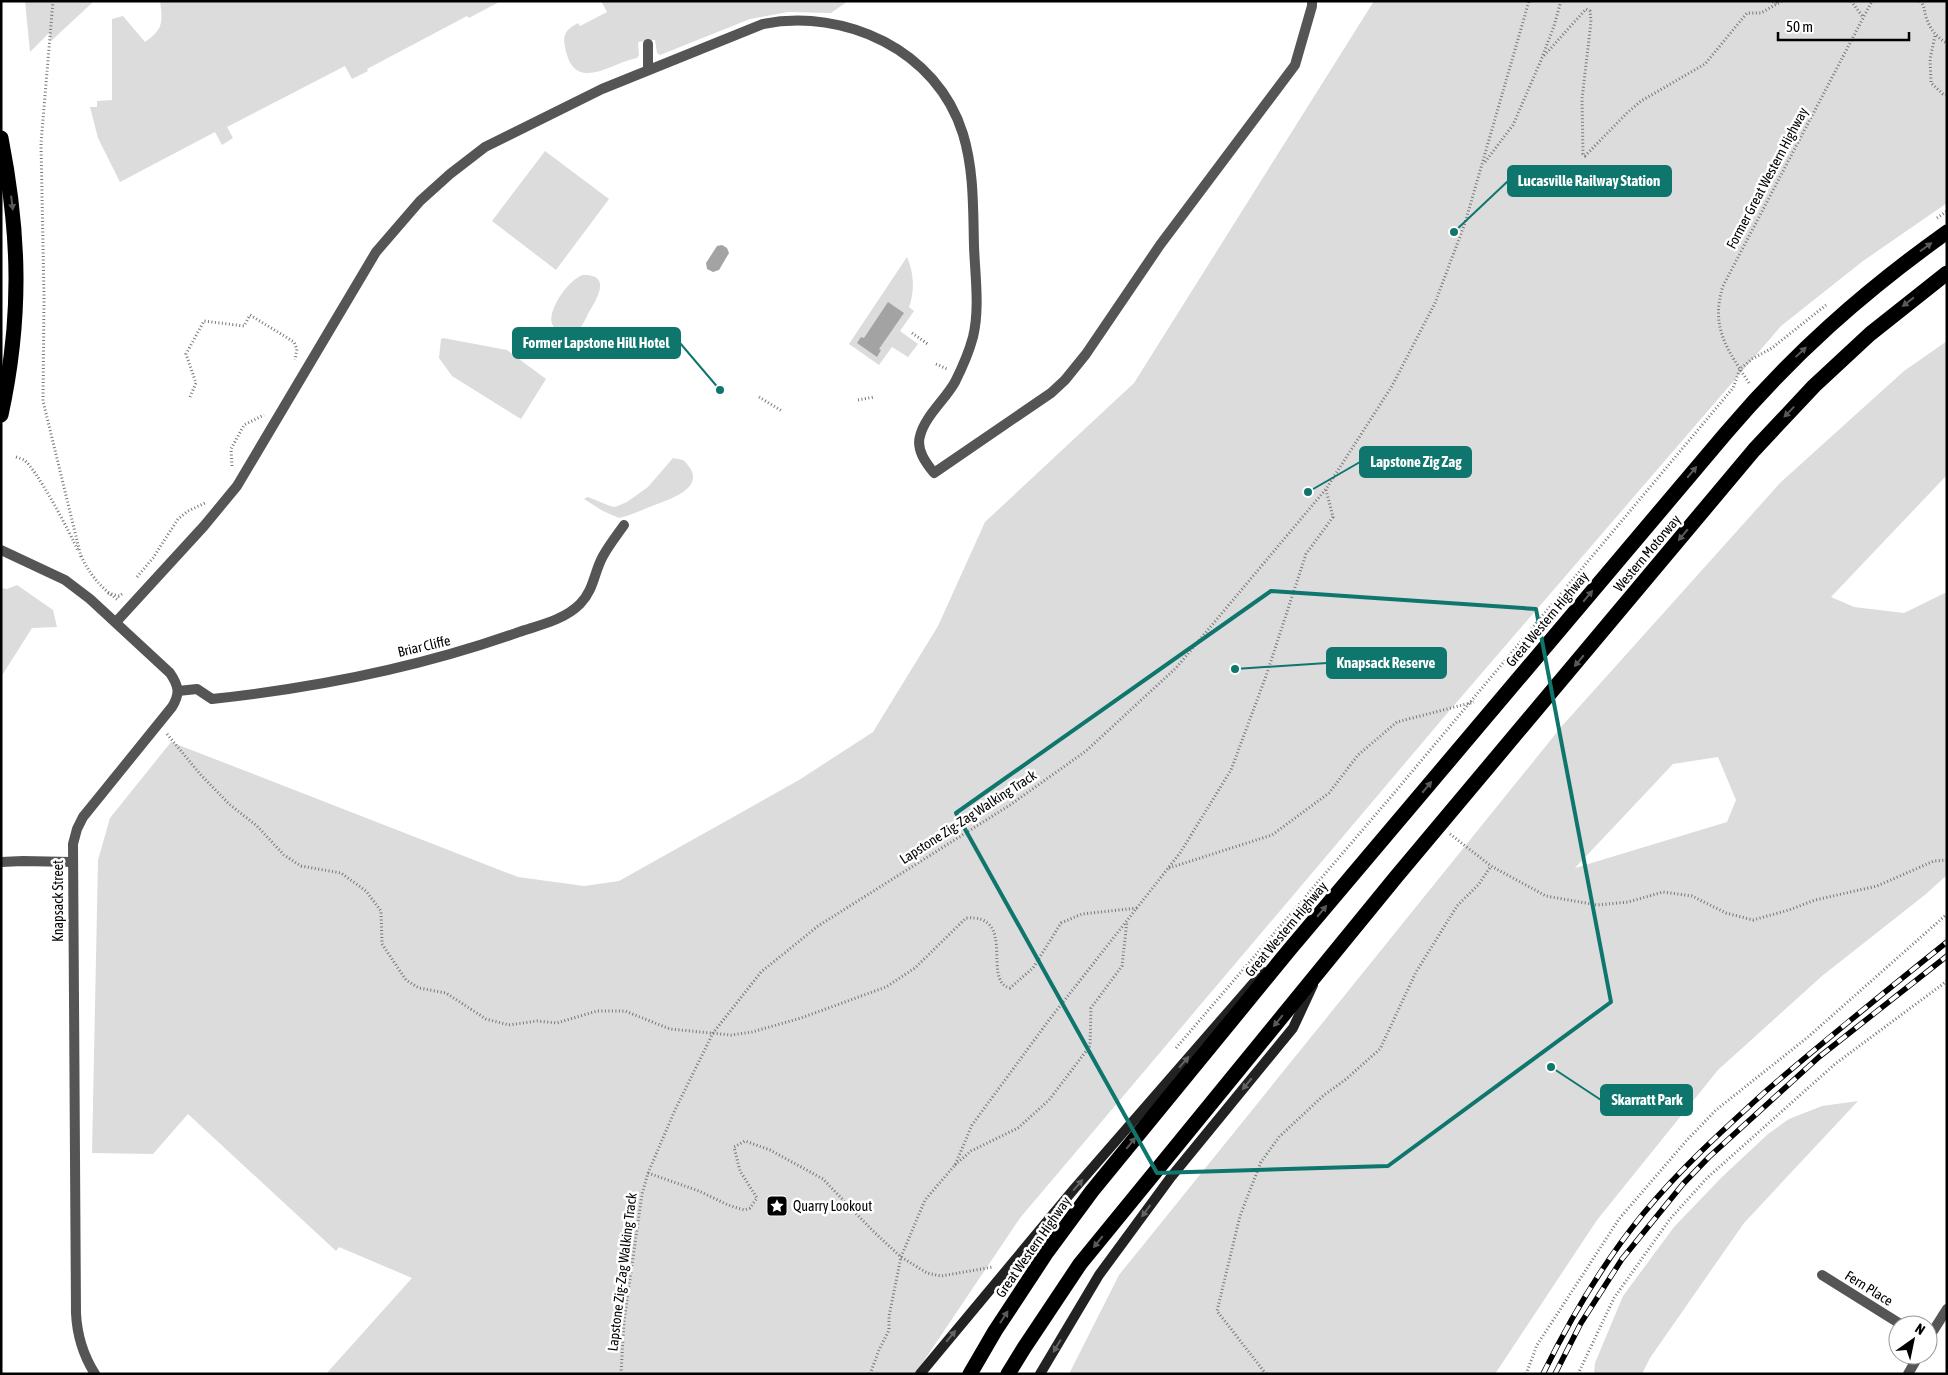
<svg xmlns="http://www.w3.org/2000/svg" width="1948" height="1375" font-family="'Asap Condensed',sans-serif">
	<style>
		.green { fill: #dcdcdc; fill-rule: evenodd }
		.water { fill: #a3a3a3 }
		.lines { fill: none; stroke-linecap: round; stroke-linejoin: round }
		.path { stroke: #777; stroke-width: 3; stroke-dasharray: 1 2.5; stroke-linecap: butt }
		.lane { stroke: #555; stroke-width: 10 }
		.street { stroke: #555; stroke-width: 10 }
		.secondary { stroke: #222; stroke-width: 10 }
		.highway { stroke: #000; stroke-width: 15 }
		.rail-casing { stroke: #000; stroke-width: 5.5 }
		.rail { stroke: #fff; stroke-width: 4; stroke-dasharray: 11; stroke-linecap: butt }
		.oneway { fill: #595959 }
		.oneway2 { fill: #646464 }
		.marked { fill: none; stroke: #0f766e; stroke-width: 4; stroke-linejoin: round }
		.labels { text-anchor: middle; stroke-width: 5; stroke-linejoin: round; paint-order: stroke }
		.street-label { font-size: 14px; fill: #000; stroke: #fff }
		.poi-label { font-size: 14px; fill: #000; stroke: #fff; text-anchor: start }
		.leader { fill: none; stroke: #0f766e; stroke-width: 2 }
		.callout-dot { fill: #0f766e; stroke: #fff; stroke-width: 2 }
		.callout { fill: #0f766e; stroke: #0f766e; stroke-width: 2 }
		.callout-label { font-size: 15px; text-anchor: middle; font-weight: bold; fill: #fff }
	</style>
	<rect width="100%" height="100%" fill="#fff"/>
	<g class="green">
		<polygon points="25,1 94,1 51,41 49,33 30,52"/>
		<path d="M160 1H501L469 18 467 16 367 69 368 71 352 79 345 66 227 127 233 138 222 145 215 132 120 182 98 138 90 107H97V101L112 100V19L123 16 145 42C163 29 163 23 160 1Z"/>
		<path d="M601 1H848L831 13 788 12 750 19 660 55 657 53 655 40 638 42 639 55 637 58C610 63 574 95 565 47 562 34 567 29 578 23L580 26 607 12Z"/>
		<polygon points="1374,1 1947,1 1947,203 1863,261 1781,326 1450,710 1020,1218 915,1374 326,1374 412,1278 339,1247 336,1251 188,1114 153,1154 92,1153 98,860 110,818 171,742 518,877 584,886 619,881 799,780 873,732 938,626 985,522 1134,383"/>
		<polygon points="545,151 609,199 556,270 492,221"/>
		<path d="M907 257C914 273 915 291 909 307L914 311 900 331 918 344 908 357 892 347 879 365 849 344Z"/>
		<path d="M583 275C614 274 595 302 588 314 585 320 582 327 578 331 570 339 556 334 552 324 547 310 569 279 583 275Z"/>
		<polygon points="443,338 507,350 546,379 521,419 452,376 439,358 441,339"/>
		<path d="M1947 341V475L1831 597 1854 607 1904 613 1947 592V875L1926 894 1822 976 1718 1070 1597 1220 1495 1374H1069L1119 1275 1562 726 1781 482 1904 371ZM1718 757 1736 800 1727 822 1575 868 1673 764Z"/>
		<path d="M673 458 683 460C712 486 671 499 652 506 641 510 630 516 619 518L603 511 584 499 588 497 610 506 615 507 627 502 648 487Z"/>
		<polygon points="17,585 53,610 57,627 32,628 1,677 1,588 7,589"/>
		<polygon points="1858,1101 1744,1223 1650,1358 1642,1374 1594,1374 1595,1363 1623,1296 1674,1227 1722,1177 1768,1134 1789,1119 1822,1106"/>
	</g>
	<g class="water">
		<polygon points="722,245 727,248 729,253 719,270 713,272 707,269 706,263 717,246"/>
		<polygon points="888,302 904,313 879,349 881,350 877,357 857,343 861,337 864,338"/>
	</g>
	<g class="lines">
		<g class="path">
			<polyline points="53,1 41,143 44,297 43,401 81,557"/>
			<polyline points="1769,1 1778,3"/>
			<polyline points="1851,1 1863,17"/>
			<path d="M1920 1C1925 6 1924 11 1926 17 1930 29 1936 37 1947 43"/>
			<polyline points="1935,36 1930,59 1931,83 1943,94 1947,95"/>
			<polyline points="1543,55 1554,26 1561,1"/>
			<polyline points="1485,162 1513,125 1542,58 1586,9 1590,11 1591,22 1582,99 1583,154 1585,156 1627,113 1641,101 1705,64 1747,13 1761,13 1782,1"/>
			<polyline points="1937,218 1947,211"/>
			<polyline points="912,333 929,345"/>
			<polyline points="936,364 947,369"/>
			<path d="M1749 383C1727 349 1710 327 1723 286L1872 1"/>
			<polyline points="190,397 196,383 186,354 204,321 244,326 250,315 294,342 297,349 295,360"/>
			<polyline points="759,397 782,411"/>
			<polyline points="858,400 874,397"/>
			<path d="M16 457C19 458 22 459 24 460 36 468 71 534 78 551"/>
			<polyline points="232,466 231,449 244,425 264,415"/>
			<path d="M81 556C90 575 101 588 118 600"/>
			<polyline points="137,577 153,558 178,519 188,511 205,503"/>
			<polyline points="108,593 119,596 122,594"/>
			<path d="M167 734 200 774 229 804 257 826 284 855 301 866 341 873 366 891 381 911 382 944 406 980 419 988 446 993 486 1019 509 1025 537 1021 557 1023 597 1011H625L670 1029 731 1035 752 1032 801 1018 886 987 915 968 966 918C1018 914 981 981 1010 988L1033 968 1061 923 1082 914 1137 908"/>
			<polyline points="1450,834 1491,866 1546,896 1597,905 1628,902 1663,892 1692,896 1726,913 1753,920 1789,910 1815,900 1877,886 1934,861 1947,860"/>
			<polyline points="1169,868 1272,835 1329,793 1358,755 1397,722 1474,702"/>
			<polyline points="1176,1048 1395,792 1733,388 1740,369 1752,359 1772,348 1826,305"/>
			<polyline points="955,1165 971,1151 1018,1128 1049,1100 1090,1046 1091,1008 1122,966 1127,921"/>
			<polyline points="648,1173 699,1191 728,1205 744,1210 750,1208 757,1198 740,1171 734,1147 745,1141 770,1150 823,1179 873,1231 901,1257 927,1273 941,1276 993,1267"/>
			<polyline points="621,1374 624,1321 642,1194 648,1173 675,1110 713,1033 761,972 818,926 1010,805 1086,751 1176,668 1326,489 1392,386 1435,303 1465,223 1529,1"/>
			<polyline points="870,1374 879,1350 889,1330 889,1316 901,1257 925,1200 955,1165 972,1125 1049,1020 1180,853 1231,770 1266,676 1306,554 1333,517 1326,490"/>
			<polyline points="1266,1374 1217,1311 1240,1216 1261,1162 1279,1137 1324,1095 1345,1080 1380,1049 1416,972 1457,906 1479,884 1491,866"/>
			<polyline points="1526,1374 1537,1345 1619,1219 1687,1140 1716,1110 1808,1037 1947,914"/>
			<polyline points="1578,1374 1614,1298 1670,1219 1707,1178 1835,1064 1947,981"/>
		</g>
		<g class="lane">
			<polyline points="648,44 648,70"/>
			<path d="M116 622 204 526 237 486 376 252 420 201 450 174 485 147 602 89 763 24C845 8 937 50 963 134 974 170 973 208 974 246 975 275 980 308 973 337 969 352 962 368 955 382 945 400 925 416 920 436 916 450 926 463 934 473L1051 393 1065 380 1086 354 1160 245 1295 65 1312 6V1"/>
			<path d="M178 691 197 689 212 699C315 688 421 667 519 632 540 625 564 620 580 604 594 590 594 572 603 556 609 545 617 535 624 525"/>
		</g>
		<g class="street">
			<path d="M1 550 65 580 90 599 170 673C178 685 181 693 172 707L83 817 77 829 73 844 76 1313C77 1335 83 1355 95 1374"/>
			<polyline points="1,862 23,861 72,862"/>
			<polyline points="1822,1275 1902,1325"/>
			<polyline points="1928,1339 1947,1309"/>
			<polyline points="1908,1374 1919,1355"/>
		</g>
		<g class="secondary">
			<polyline points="920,1374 1074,1189 1263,972"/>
			<polyline points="1040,1374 1099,1275 1171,1177 1293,1028 1313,985"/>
		</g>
		<g class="highway">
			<path d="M1 138C20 235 22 318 1 415"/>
			<path d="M970 1374 995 1331 1047 1252 1092 1191 1290 949 1726 433C1792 355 1863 292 1947 232"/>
			<polyline points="1008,1374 1024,1348 1080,1264 1396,877 1754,450 1814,386 1870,334 1947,273"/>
		</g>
		<g class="rail-casing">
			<g id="rail">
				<path d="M1543 1374C1571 1317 1603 1263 1643 1214 1680 1169 1723 1130 1766 1091 1825 1040 1886 991 1947 942"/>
				<polyline points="1555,1374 1581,1323 1622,1259 1683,1184 1709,1157 1819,1057 1947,956"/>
			</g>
		</g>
		<use href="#rail" class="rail"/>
	</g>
	<defs><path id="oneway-solid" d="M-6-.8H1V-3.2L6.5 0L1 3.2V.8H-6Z" transform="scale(1.25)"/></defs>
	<g class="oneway">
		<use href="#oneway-solid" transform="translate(12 203) rotate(83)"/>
		<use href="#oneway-solid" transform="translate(1926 247) rotate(-36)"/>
		<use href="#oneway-solid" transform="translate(1908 302) rotate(142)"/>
		<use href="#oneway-solid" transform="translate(1801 352) rotate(-43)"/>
		<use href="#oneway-solid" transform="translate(1789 412) rotate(134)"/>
		<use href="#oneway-solid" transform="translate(1692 472) rotate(-50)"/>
		<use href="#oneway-solid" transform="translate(1683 535) rotate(130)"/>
		<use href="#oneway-solid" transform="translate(1588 596) rotate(-50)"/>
		<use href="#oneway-solid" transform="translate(1579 661) rotate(130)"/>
		<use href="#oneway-solid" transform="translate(1427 787) rotate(-50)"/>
		<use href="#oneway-solid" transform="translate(1322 911) rotate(-50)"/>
		<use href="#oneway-solid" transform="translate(1278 1021) rotate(129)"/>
		<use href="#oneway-solid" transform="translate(1131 1143) rotate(-51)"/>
		<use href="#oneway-solid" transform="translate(1098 1242) rotate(129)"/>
		<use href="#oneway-solid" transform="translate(1004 1317) rotate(-57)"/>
	</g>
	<g class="oneway2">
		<use href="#oneway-solid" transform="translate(1184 1062) rotate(-49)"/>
		<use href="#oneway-solid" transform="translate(1247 1084) rotate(130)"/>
		<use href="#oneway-solid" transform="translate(1078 1185) rotate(-49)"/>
		<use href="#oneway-solid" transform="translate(1146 1211) rotate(126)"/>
		<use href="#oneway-solid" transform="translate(951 1336) rotate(-50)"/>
		<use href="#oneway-solid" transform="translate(1057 1346) rotate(121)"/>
	</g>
	<path class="marked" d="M1271 591 1536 609 1611 1002 1388 1166 1157 1173 956 813Z"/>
	<defs>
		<g id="sight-square" transform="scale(1.125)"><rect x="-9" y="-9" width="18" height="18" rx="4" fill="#000" stroke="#fff"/><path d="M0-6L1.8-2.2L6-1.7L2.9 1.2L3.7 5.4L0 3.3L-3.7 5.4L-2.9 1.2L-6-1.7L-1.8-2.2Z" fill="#fff"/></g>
	</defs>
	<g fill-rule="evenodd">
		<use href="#sight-square" x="777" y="1206"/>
	</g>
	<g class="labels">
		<g class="street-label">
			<text transform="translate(1767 178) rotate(-62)" y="5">Former Great Western Highway</text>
			<text transform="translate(1647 553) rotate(-50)" y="5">Western Motorway</text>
			<text transform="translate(1547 619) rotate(-50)" y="5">Great Western Highway</text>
			<text transform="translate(424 646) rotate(-13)" y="5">Briar Cliffe</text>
			<text transform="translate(968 817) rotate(-33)" y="5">Lapstone Zig-Zag Walking Track</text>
			<text transform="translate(58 901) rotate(-90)" y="5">Knapsack Street</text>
			<text transform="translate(1286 929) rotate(-50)" y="5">Great Western Highway</text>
			<text transform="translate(1033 1247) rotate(-55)" y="5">Great Western Highway</text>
			<text transform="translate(622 1272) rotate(-83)" y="5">Lapstone Zig-Zag Walking Track</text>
			<text transform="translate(1869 1288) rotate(32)" y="5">Fern Place</text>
		</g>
		<g class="poi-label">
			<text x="793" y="1211">Quarry Lookout</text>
		</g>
	</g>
	<path class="leader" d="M1454 232L1508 181M720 390L680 343M1308 492L1360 462M1235 669L1327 663M1551 1067L1601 1100"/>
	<g class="callout-dot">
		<circle cx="1454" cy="232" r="5"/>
		<circle cx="720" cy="390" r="5"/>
		<circle cx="1308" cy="492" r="5"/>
		<circle cx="1235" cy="669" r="5"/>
		<circle cx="1551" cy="1067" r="5"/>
	</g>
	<g class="callout">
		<rect x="1508" y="166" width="163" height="30" rx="5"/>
		<rect x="513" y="328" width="167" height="30" rx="5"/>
		<rect x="1360" y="447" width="111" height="30" rx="5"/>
		<rect x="1327" y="648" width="119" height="30" rx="5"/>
		<rect x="1601" y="1085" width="91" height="30" rx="5"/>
	</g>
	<g class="callout-label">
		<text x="1589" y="186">Lucasville Railway Station</text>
		<text x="596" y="348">Former Lapstone Hill Hotel</text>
		<text x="1416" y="467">Lapstone Zig Zag</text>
		<text x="1386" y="668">Knapsack Reserve</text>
		<text x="1647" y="1105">Skarratt Park</text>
	</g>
	<rect width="1948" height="1375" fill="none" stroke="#000000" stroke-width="5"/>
	<g transform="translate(1913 1340) rotate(33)"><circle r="24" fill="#ffffff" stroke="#999999"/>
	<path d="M0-4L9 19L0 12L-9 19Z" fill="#000000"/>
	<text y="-8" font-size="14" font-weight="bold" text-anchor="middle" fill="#000000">N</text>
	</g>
	<path d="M1778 32v8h131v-8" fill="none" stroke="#000000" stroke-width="2.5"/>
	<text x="1786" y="32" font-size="15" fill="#000000" stroke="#ffffff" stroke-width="4" paint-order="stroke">50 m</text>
</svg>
